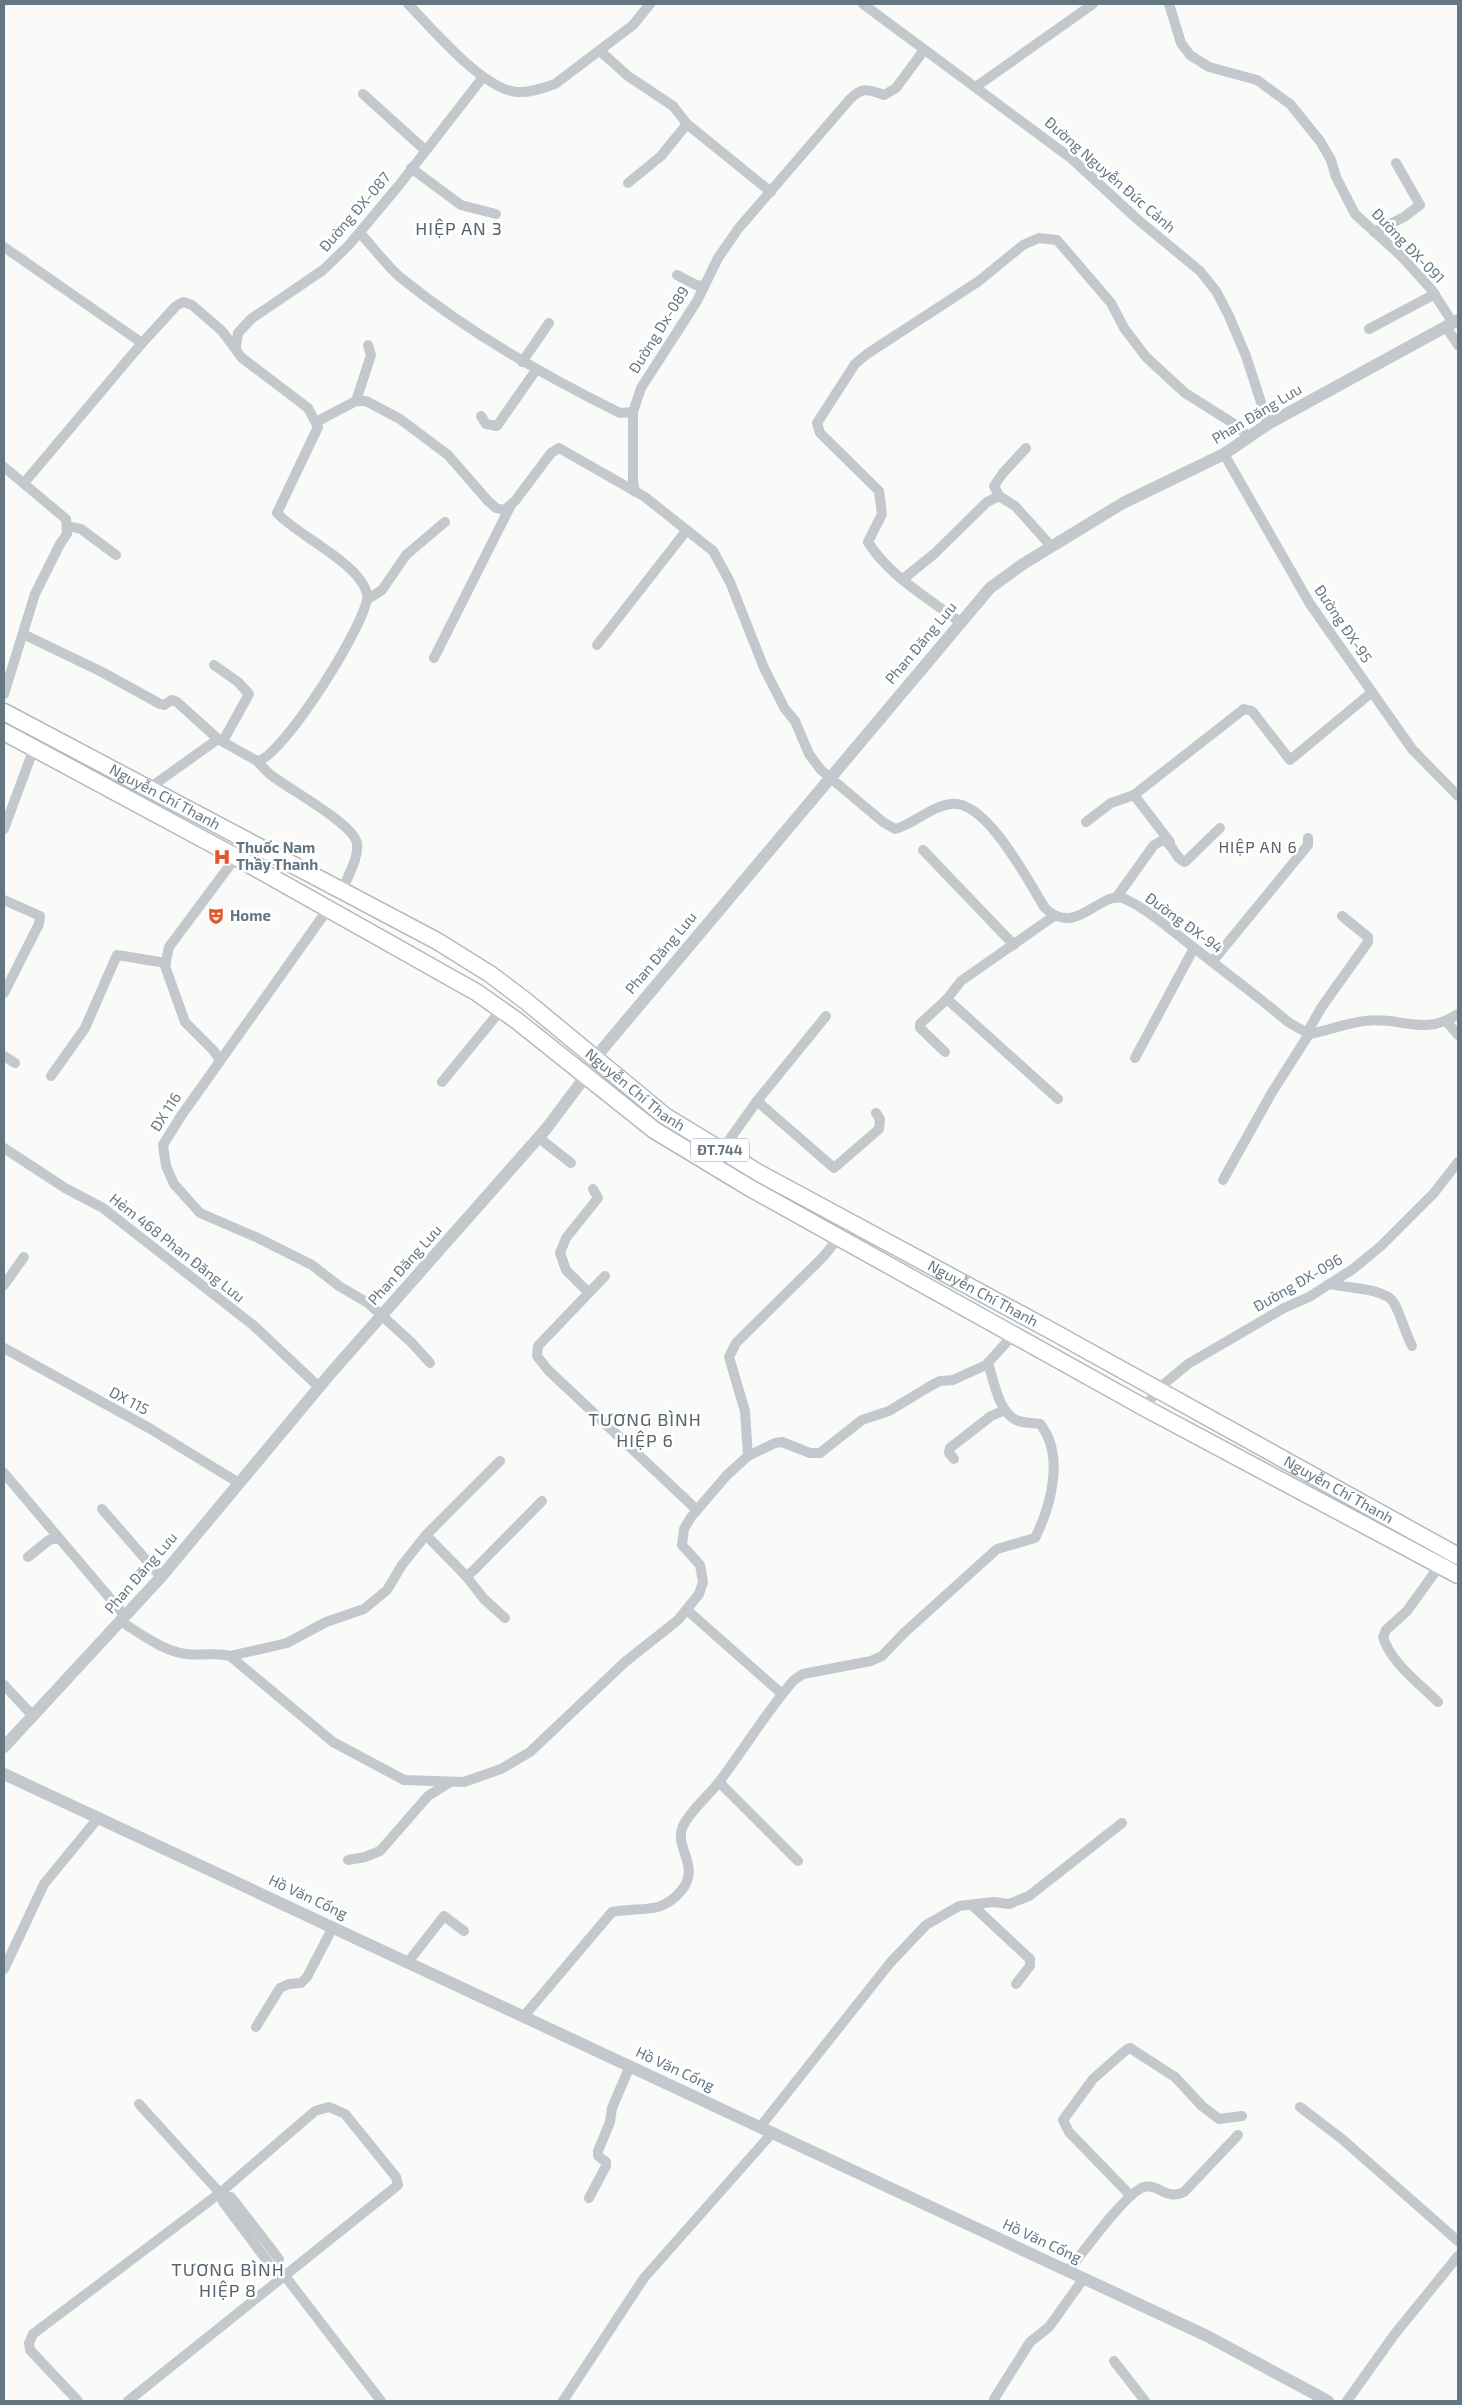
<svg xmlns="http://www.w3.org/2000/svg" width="1462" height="2405" font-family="'Exo 2',sans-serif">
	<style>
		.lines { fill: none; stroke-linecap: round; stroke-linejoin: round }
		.primary-casing { stroke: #b5babe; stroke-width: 19 }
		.minor { stroke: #c3c8cc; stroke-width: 10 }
		.tertiary { stroke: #c3c8cc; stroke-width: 12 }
		.primary { stroke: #fff; stroke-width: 16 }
		.labels { text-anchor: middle; stroke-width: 5; stroke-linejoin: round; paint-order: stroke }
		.shield { fill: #fff; stroke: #939fa8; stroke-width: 1 }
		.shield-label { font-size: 14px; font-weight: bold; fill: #657683 }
		.street-label { font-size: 15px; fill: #657683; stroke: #fff }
		.poi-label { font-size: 15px; font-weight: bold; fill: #657683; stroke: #fff; text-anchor: start }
		.neighbourhood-label { font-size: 16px; letter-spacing: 1px; fill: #57646e; stroke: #fff }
		.quarter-label { font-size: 18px; letter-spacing: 1px; fill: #57646e; stroke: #fff }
	</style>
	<rect width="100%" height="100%" fill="#fafaf8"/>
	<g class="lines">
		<g class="primary-casing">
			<g id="primary">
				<path id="s1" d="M4 712 437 941 490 974 527 1002 665 1116 759 1173 1050 1330 1458 1556"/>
				<polyline points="4,732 236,857 476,992 516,1020 654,1130 750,1188 1145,1408 1458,1575"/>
			</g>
		</g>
		<g class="minor">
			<path d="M408 4C433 29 482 89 517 92 530 93 543 88 555 84L633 25 650 4"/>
			<polyline points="863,4 1072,159 1137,219 1200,271 1216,291 1229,316 1246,356 1268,424"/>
			<polyline points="1169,4 1181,43 1190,55 1209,67 1257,80 1290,104 1320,141 1331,160 1336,177 1355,214 1400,255 1431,289 1453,323"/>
			<polyline points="600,51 628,76 673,106 687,124 771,192"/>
			<polyline points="977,86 1093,4"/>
			<polyline points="363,94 425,150"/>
			<polyline points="411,168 461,205 496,214"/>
			<polyline points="628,183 661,156 687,124"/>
			<polyline points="1374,232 1404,217 1420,205 1396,163"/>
			<path d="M360 233C373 247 386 265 401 278 470 333 541 374 620 413L633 412"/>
			<path d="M4 247 142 343 176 306 183 302 192 305 222 331 242 358 308 408 318 427 277 513C298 536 358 562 367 593 373 615 280 761 257 761L218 739 148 789"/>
			<polyline points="677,275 696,285 704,286"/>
			<polyline points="1446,327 1458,345"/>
			<polyline points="1369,329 1435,294"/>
			<polyline points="236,347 238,333 251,319 323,270 349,245 400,184 483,77"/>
			<polyline points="522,362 549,323"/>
			<polyline points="356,401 371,355 368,345"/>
			<polyline points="481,416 486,424 497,426 536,370"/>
			<path d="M316 422 356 401H366L400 419 448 455 488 501 496 508 504 510 515 501 551 453 559 448 645 497 713 551 730 582 764 668 785 709 795 721 809 754 821 770 883 822 895 829C914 824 931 806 951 804 986 799 1028 881 1045 908 1077 939 1101 888 1125 899 1151 911 1174 933 1197 950 1227 974 1258 996 1288 1022L1309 1034C1327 1031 1346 1023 1365 1021 1400 1016 1424 1037 1458 1014"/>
			<polyline points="1026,448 1003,473 994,486 999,496 1015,506 1051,546"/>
			<polyline points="1224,454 1310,604 1412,749 1458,796"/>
			<polyline points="4,467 66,519 67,534 60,544 35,594 4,694"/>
			<polyline points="24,483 142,343"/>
			<path d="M635 492 633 481V412L641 388 697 301 718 258 738 229 850 99C862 87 868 89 884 95L896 88 924 50"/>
			<polyline points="68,526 81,529 116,555"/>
			<polyline points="903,579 934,554 987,502 999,496"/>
			<polyline points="368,599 382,590 406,555 445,522"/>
			<path d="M960 622C928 598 889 576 868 542L882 514 879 491 820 433 817 423 855 364 867 354 979 281 1023 245 1039 238 1057 240 1111 303 1124 328 1146 357 1185 393 1236 425 1249 437"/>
			<polyline points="23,634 102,672 160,704 164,705 172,700 177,702 218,739"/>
			<polyline points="597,645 686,531"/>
			<polyline points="434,658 511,505"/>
			<polyline points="214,665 238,682 249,694 223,741"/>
			<path d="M257 761C262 766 266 771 271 775 287 788 356 825 357 844 359 858 347 877 342 891"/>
			<polyline points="1134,795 1244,709 1252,711 1290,760 1371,693"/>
			<polyline points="1086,822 1111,803 1134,795 1170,842"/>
			<polyline points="4,829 34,748"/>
			<polyline points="923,850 1014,945"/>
			<path d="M1116 898 1154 845 1163 840C1174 844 1174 858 1185 862L1220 828"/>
			<polyline points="4,900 40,916 39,924 4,993"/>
			<polyline points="328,909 181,1116 163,1145 166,1166 174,1184 200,1213 258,1238 312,1265 339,1286 368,1303 412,1343 430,1363"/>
			<polyline points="1054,916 961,981 947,999 1058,1099"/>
			<polyline points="1212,962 1308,845 1308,838"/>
			<polyline points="1447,1022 1458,1035"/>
			<polyline points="1307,1033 1321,1008 1368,942 1368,937 1342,916"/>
			<polyline points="945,1052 920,1028 920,1024 947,999"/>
			<polyline points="4,1056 15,1063"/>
			<polyline points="1135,1058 1194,948"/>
			<polyline points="220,1061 214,1051 185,1022 165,966 169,947 236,857"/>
			<polyline points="51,1076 85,1028 117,955 166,963"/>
			<polyline points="442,1082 501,1010"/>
			<polyline points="757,1101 834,1168 879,1129 880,1119 876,1113"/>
			<polyline points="539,1138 571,1163"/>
			<polyline points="4,1148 65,1188 103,1208 253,1325 319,1387"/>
			<polyline points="722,1150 757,1101 826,1016"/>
			<polyline points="1223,1180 1271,1094 1309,1034"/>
			<polyline points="605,1276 538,1346 537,1356 548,1370 697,1510"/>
			<path d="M1329 1284C1346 1288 1386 1288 1394 1303 1401 1316 1405 1332 1412 1346"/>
			<polyline points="4,1285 24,1257"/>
			<polyline points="588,1292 566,1270 560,1253 566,1238 598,1198 593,1189"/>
			<polyline points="4,1348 149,1428 239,1483"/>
			<polyline points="1145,1408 1158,1389 1188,1364 1284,1308 1309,1297 1353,1269 1381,1246 1434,1193 1458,1162"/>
			<polyline points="748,1456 745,1411 729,1357 736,1343 824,1256 838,1238"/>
			<polyline points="954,1459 949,1453 950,1448 991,1416 1005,1410"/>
			<polyline points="4,1473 125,1616"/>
			<polyline points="102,1509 161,1577"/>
			<polyline points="426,1535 466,1576 473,1571 542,1501"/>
			<polyline points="28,1557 49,1540 58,1538"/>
			<polyline points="466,1576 484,1599 505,1618"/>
			<polyline points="687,1610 782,1694"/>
			<path d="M120 1621C140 1633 164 1652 187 1654 202 1656 216 1652 230 1656L287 1643 326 1622 364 1609 387 1590 402 1565 426 1535 500 1461"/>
			<polyline points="230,1656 333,1742 404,1780 464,1782 501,1769 530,1752 625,1662 678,1620 699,1594 703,1582 700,1565 682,1545 684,1529 691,1517 727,1475 748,1456 775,1443 782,1442 810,1453 820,1453 862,1420 889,1411 932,1385 940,1381 953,1380 986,1365 1014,1334"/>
			<polyline points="4,1685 33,1716"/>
			<path d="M1438 1702C1419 1683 1391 1663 1383 1637L1386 1630 1407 1611 1440 1565"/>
			<polyline points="719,1782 798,1861"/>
			<polyline points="348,1860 365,1857 380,1851 428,1796 450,1782"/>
			<polyline points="972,1905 1030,1959 1030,1966 1016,1984"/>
			<polyline points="408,1962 444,1916 464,1931"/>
			<polyline points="4,1969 44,1884 99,1817"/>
			<path d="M524 2016 612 1912C640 1906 660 1916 681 1891 702 1866 673 1848 683 1826 690 1811 709 1795 719 1782 745 1748 766 1712 794 1680L803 1674 871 1661 882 1656 904 1633 997 1549 1035 1538C1051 1506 1065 1455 1040 1424 1033 1423 1022 1423 1016 1420 998 1411 994 1381 988 1363"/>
			<polyline points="256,2027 280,1988 289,1984 301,1983 307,1977 333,1927"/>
			<polyline points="139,2104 220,2193 223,2202 271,2266 278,2267"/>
			<polyline points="1300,2107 1342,2139 1458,2241"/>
			<polyline points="760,2127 890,1963 926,1925 959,1906 993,1902 1009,1904 1029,1896 1122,1823"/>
			<polyline points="1131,2196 1069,2132 1063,2120 1093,2079 1126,2050 1130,2048 1175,2077 1202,2106 1219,2119 1242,2116"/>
			<polyline points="223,2197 231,2197 279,2259 278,2267 381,2401"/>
			<polyline points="589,2198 606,2166 606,2162 598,2156 598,2151 610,2122 612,2108 630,2066"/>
			<path d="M1068 2271C1082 2254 1126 2192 1144 2187 1159 2183 1165 2201 1184 2192L1238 2135"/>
			<polyline points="1114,2361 1145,2401"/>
			<polyline points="994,2399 1030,2342 1049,2327 1084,2278"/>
			<polyline points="78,2401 30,2350 29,2343 33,2334 220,2193 315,2111 329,2107 345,2114 396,2177 398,2185 128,2401"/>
			<polyline points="563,2401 644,2278 773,2132"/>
			<polyline points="1347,2401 1394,2335 1458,2256"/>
		</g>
		<g class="tertiary">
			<polyline points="4,1747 161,1577 330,1374 546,1129 585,1077 595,1058 990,588 1023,564 1123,503 1224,454 1268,424 1458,320"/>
			<polyline points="4,1774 1207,2336 1328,2401"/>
		</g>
		<use href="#primary" class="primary"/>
	</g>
	<defs>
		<g id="hospital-bare" transform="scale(1.35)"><path d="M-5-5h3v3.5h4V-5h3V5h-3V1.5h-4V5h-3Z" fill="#e4572e" stroke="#fff" stroke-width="2.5" paint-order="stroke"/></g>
		<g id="theatre-bare" transform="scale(1.35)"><path d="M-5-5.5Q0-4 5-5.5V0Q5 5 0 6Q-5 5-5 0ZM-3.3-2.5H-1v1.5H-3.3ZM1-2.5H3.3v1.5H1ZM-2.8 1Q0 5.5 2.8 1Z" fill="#e4572e" stroke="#fff" stroke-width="2.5" paint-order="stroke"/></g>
	</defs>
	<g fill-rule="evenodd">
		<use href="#hospital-bare" x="222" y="857"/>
		<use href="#theatre-bare" x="216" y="916"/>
	</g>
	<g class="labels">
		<rect class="shield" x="691" y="1138.5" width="58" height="23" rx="4"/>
		<g class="shield-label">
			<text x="720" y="1155">ĐT.744</text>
		</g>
		<g class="street-label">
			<text transform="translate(1110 175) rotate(41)" y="5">Đường Nguyễn Đức Cảnh</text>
			<text transform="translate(355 212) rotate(-49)" y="5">Đường ĐX-087</text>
			<text transform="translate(1408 246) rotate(46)" y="5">Đường ĐX-091</text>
			<text transform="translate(659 330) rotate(-58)" y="5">Đường Dx-089</text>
			<text transform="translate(1257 414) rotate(-31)" y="5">Phan Đăng Lưu</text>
			<text transform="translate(1343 624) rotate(56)" y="5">Đường ĐX-95</text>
			<text transform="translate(921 643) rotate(-50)" y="5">Phan Đăng Lưu</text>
			<text dy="5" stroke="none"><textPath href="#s1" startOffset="182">Nguyễn Chí Thanh</textPath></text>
			<text transform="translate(1184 923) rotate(36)" y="5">Đường ĐX-94</text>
			<text transform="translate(661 953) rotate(-50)" y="5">Phan Đăng Lưu</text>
			<text dy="5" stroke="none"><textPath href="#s1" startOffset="738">Nguyễn Chí Thanh</textPath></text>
			<text transform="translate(166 1112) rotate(-57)" y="5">ĐX 116</text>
			<text transform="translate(177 1248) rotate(38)" y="5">Hẻm 468 Phan Đăng Lưu</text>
			<text transform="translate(405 1265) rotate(-48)" y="5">Phan Đăng Lưu</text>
			<text transform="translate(1298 1283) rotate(-30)" y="5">Đường ĐX-096</text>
			<text dy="5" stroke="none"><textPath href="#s1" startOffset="1142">Nguyễn Chí Thanh</textPath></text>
			<text transform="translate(129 1401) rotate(28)" y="5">DX 115</text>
			<text dy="5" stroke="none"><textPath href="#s1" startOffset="1548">Nguyễn Chí Thanh</textPath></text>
			<text transform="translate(141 1573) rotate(-49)" y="5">Phan Đăng Lưu</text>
			<text transform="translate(308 1897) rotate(25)" y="5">Hồ Văn Cống</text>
			<text transform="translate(675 2069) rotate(25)" y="5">Hồ Văn Cống</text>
			<text transform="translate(1042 2241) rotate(25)" y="5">Hồ Văn Cống</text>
		</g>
		<g class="poi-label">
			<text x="236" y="853">Thuốc Nam<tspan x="236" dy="17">Thầy Thanh</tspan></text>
			<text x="230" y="921">Home</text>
		</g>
		<g class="neighbourhood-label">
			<text x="1258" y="853">HIỆP AN 6</text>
		</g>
		<g class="quarter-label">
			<text x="459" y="235">HIỆP AN 3</text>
			<text x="645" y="1426">TƯƠNG BÌNH<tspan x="645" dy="21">HIỆP 6</tspan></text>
			<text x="228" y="2276">TƯƠNG BÌNH<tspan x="228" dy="21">HIỆP 8</tspan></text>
		</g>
	</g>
	<rect width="1462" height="2405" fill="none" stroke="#657683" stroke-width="10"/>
</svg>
